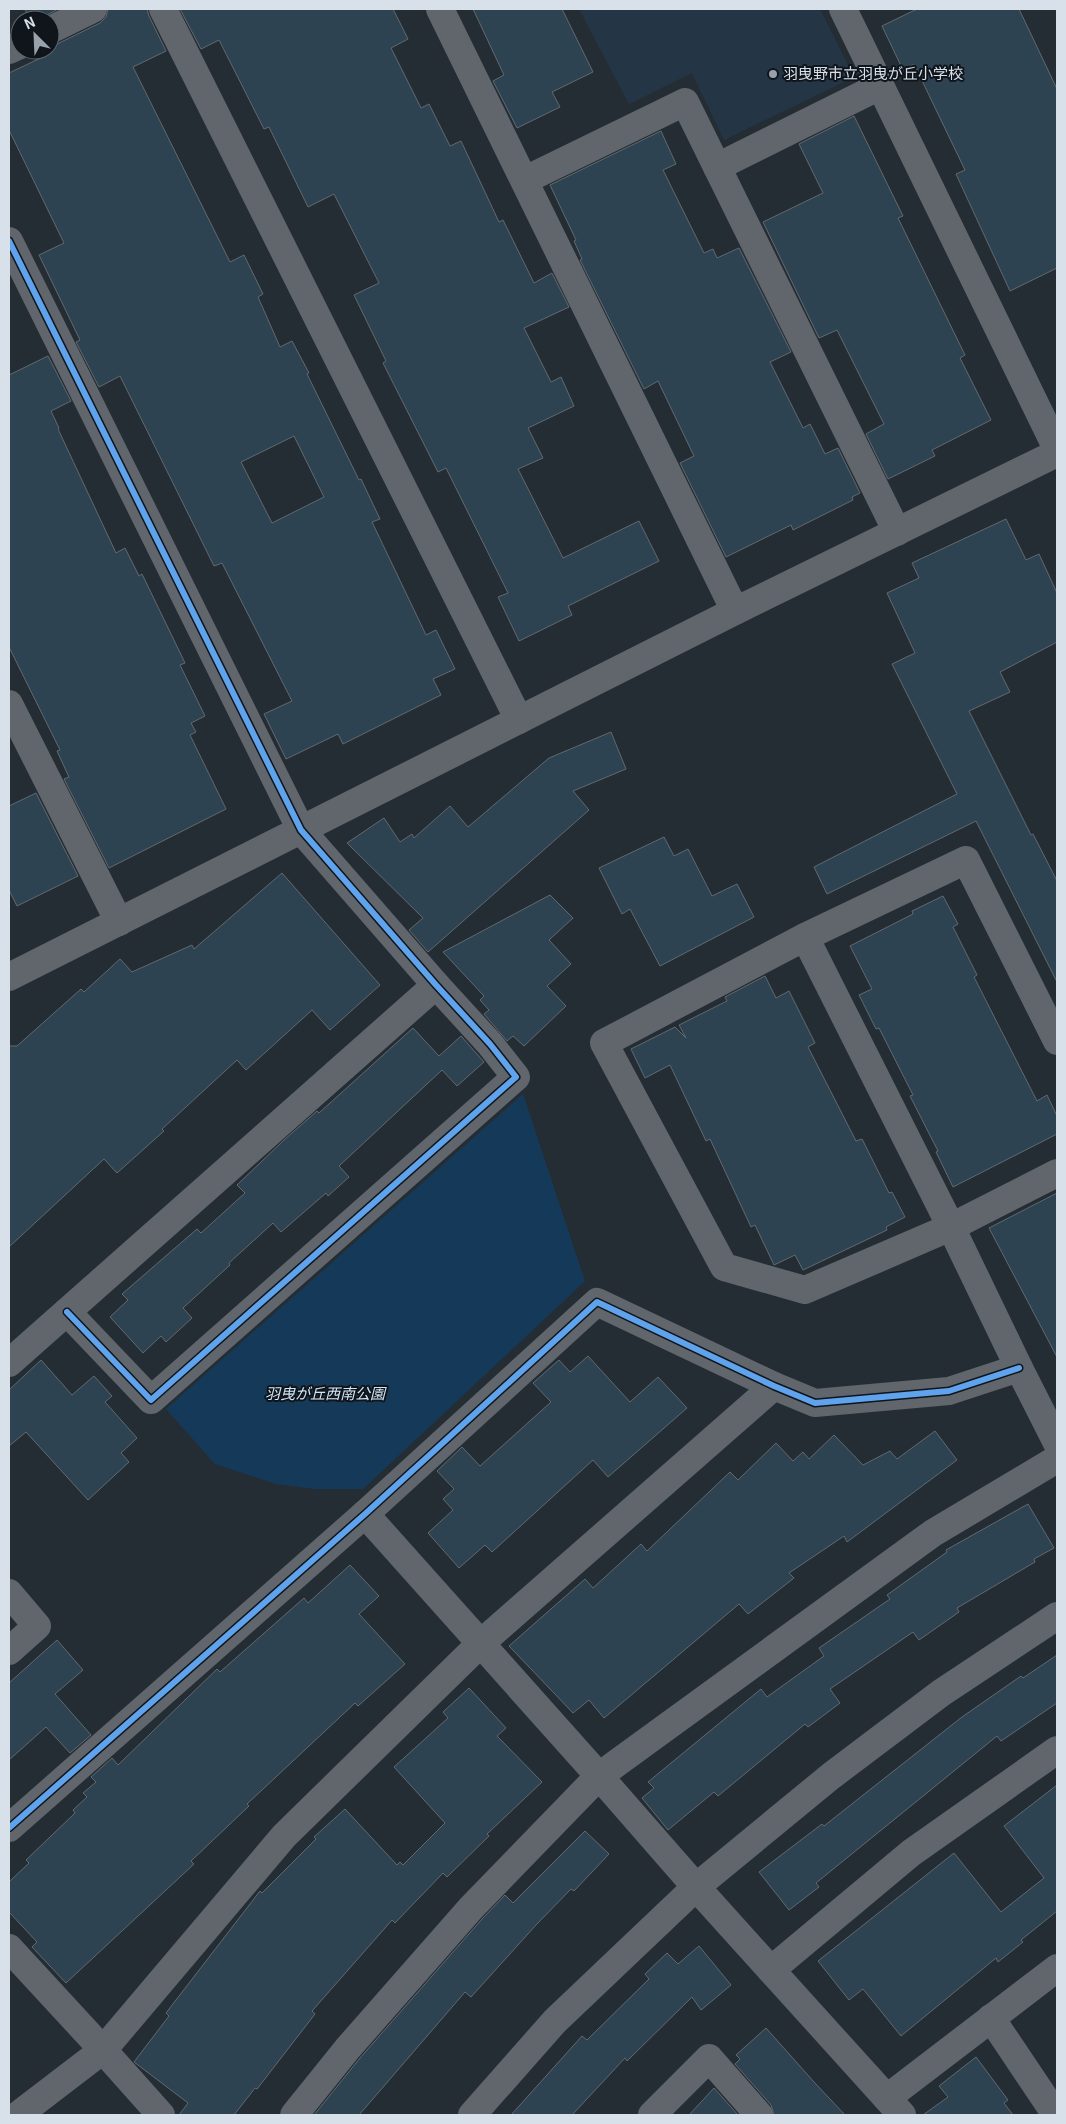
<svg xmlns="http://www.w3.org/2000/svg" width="1066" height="2124" font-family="Georgia,'Noto Sans JP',serif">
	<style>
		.built { fill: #243646 }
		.green { fill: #153a59 }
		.building { fill: #2d4352; stroke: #62696f; fill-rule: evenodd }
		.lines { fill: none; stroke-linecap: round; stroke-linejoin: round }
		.minor { stroke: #60666c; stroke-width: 28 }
		.tertiary { stroke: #60666c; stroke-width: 28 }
		.cycleway-casing { stroke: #0f151b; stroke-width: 9 }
		.cycleway { stroke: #60a3ed; stroke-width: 6 }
		.poi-dot { fill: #99a1aa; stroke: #0f151b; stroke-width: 2 }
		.labels { text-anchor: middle; stroke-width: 4; stroke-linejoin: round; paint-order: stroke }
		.poi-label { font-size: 15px; fill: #d8e0e9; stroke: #0f151b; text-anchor: start }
		.park-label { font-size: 15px; font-style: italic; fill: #d2e5f7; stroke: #0f151b }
	</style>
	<rect width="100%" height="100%" fill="#252d34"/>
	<polygon class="built" points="579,9 820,9 854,77 724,140 692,73 629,104"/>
	<polygon class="green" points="523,1094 585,1281 363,1489 314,1489 276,1484 215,1464 166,1409"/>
	<g class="building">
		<polygon points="25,9 58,9 38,20 30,20"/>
		<path d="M108 9H147L149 16 166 51 133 67 230 262 244 255 263 294 258 297 280 347 292 341 309 373 307 374 359 480 361 479 380 519 372 522 426 635 436 630 455 669 433 679 441 695 343 744 338 734 286 759 264 714 292 701 222 563 214 566 120 376 99 387 76 342 80 340 39 255 64 243 9 130V73L47 55 45 50H50V45L57 44 100 23 106 17ZM294 436 324 497 272 523 241 462Z"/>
		<polygon points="180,9 393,9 408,39 391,48 421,108 429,104 450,146 461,141 499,222 503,220 534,283 552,273 569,307 524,328 551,382 561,377 574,406 528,428 543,458 518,469 563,558 639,521 659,561 568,606 572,615 519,641 498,597 508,593 446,468 438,472 383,363 386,361 354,295 379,283 334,194 308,207 269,127 264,129 219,40 201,49"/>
		<polygon points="473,9 562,9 593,72 552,92 560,107 517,128 493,81 504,75"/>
		<polygon points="917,9 1019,9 1057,89 1057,268 1010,291 956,174 965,170 914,64 903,70 882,26"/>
		<polygon points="854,116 903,216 898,218 965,355 960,358 991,420 932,450 935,456 888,479 866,434 884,424 837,330 819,338 763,222 823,193 799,144"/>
		<polygon points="661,131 676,164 663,170 704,253 713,249 717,258 739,248 791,352 770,362 803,428 810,424 825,454 838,448 860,493 852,497 853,500 793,530 791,525 726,557 680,463 694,456 658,381 644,389 580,260 582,259 574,241 576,240 550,185"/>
		<polygon points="48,356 71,401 51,411 59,428 58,429 116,553 125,548 139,576 142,574 185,663 180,665 205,716 191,723 196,732 190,735 226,809 109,868 64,779 69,777 57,751 60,750 9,647 9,375"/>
		<polygon points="1006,519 1026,560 1039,554 1057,593 1057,642 1000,672 1010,692 969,711 1031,835 1033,834 1057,881 1057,982 976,821 827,894 814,867 957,794 892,664 915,653 887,593 919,578 912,563"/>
		<polygon points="611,732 626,769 573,791 589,810 428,952 409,930 423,918 347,843 384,818 400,842 412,834 414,838 450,806 468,827 549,758"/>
		<polygon points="36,793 78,876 17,906 9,890 9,806"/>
		<polygon points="664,837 674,856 688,849 712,896 737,884 754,917 660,966 630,909 622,914 599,868"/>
		<polygon points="282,873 380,985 330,1030 312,1010 246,1070 237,1060 162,1129 164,1131 117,1173 104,1159 9,1247 9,1046 17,1046 81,989 84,992 120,959 132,972 192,945 194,949"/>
		<polygon points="550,895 573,918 549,940 571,964 547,986 566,1006 524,1046 513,1036 507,1041 484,1014 489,1010 480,1000 484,996 443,952"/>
		<polygon points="943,896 958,924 953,927 977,975 974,977 1009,1046 1037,1101 1047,1095 1057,1116 1057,1134 953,1187 936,1152 938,1151 910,1096 913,1095 879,1028 876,1029 859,995 872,989 850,946 913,914 912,911"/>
		<polygon points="765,976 776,998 789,991 815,1043 808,1047 856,1141 862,1139 889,1193 892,1192 905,1217 886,1227 887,1230 803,1270 795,1255 774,1265 755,1225 751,1227 710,1139 706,1141 670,1065 645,1078 631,1049 675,1027 686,1038 679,1025 727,1001 725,997"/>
		<polygon points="413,1028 439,1056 461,1036 484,1062 457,1086 442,1070 339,1166 349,1177 328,1196 326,1193 281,1232 273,1223 229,1263 230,1265 183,1308 192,1318 166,1342 161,1336 143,1353 110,1317 128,1300 122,1294 197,1229 201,1233 245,1193 237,1185 284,1140 317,1111 319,1113"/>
		<polygon points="1057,1193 1057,1357 989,1228"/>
		<polygon points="588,1356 630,1402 658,1377 687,1408 608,1477 593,1460 492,1552 485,1545 459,1568 428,1533 453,1510 443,1499 454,1489 437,1471 462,1447 480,1466 551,1402 533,1383 559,1360 570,1372"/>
		<polygon points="41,1360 72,1395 94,1376 112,1396 105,1402 137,1438 121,1453 129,1462 88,1500 26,1432 9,1446 9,1390"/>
		<polygon points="935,1431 957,1460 847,1542 844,1536 789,1573 794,1578 748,1614 739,1604 604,1718 589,1700 573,1713 509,1646 585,1579 593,1588 641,1544 647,1551 730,1472 738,1480 776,1443 793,1461 803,1452 809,1459 834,1435 863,1465 890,1451 897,1459"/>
		<polygon points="1028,1504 1054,1548 1034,1559 1035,1562 957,1608 959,1612 919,1640 913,1632 830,1689 840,1703 808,1727 805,1724 718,1796 714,1792 668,1830 642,1798 654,1788 648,1782 761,1689 767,1697 824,1656 819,1648 890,1599 887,1595 947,1552 946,1550"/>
		<polygon points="350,1565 379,1596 359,1614 405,1664 358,1706 355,1703 247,1804 249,1806 191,1861 194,1864 66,1983 32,1947 37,1942 9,1912 9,1882 29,1863 26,1860 75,1813 73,1810 87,1797 83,1793 96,1782 91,1777 112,1758 118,1765 217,1669 220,1672 304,1598 308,1603"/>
		<polygon points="57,1640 83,1670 55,1694 91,1735 70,1753 46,1727 9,1760 9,1683"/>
		<polygon points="1057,1655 1057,1703 1001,1741 997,1736 816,1883 819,1887 789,1910 759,1872 822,1824 824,1826 962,1717 1021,1676 1023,1678"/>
		<polygon points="469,1688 506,1728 497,1736 542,1782 487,1834 489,1836 447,1877 443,1873 395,1923 392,1920 312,2011 315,2014 257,2089 255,2088 234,2115 179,2115 188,2103 134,2062 169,2016 166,2013 260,1891 262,1893 316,1839 314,1837 345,1809 397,1865 400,1862 403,1865 445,1823 394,1767 448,1718 443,1712"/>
		<polygon points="1057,1785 1057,1911 1021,1940 1023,1942 998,1962 996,1958 901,2036 863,1989 849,2000 818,1961 954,1853 1001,1912 1044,1878 1004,1826"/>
		<polygon points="585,1831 609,1854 574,1891 571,1889 536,1925 471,1997 465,1992 359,2115 314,2115 360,2058 482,1919 505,1895 513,1903"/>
		<polygon points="699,1946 731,1985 701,2010 692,1997 627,2061 625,2058 572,2115 511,2115 582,2036 587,2040 649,1979 645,1974 667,1953 678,1964"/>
		<polygon points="766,2028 814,2082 845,2115 774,2115 771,2105 735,2064 740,2059 736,2055"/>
		<polygon points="976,2057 1008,2100 1004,2103 1013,2115 923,2115 948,2097 939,2086"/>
		<polygon points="714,2088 738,2115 689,2115"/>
	</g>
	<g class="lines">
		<g class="minor">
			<polyline points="163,9 519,720"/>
			<polyline points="440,9 735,611"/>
			<polyline points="843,9 1057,449"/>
			<polyline points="50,30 93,9"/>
			<polyline points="9,50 20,45"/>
			<polyline points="717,167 880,86"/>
			<polyline points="525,180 685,102 897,532"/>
			<polyline points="9,241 301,830 436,985 490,1044 516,1077 151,1400 67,1312"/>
			<polyline points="9,704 119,922"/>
			<polyline points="805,937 951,1227 1019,1368 1057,1443"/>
			<polyline points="1057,1041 966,860 805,937 604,1043 724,1267 805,1290 951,1227 1057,1173"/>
			<polyline points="9,1363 436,985"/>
			<polyline points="365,1514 599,1776 696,1887"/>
			<polyline points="9,1593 37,1626 9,1651"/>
			<polyline points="9,1828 365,1514 597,1302 774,1386 815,1403 949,1391 1019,1368"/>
			<polyline points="9,1948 103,2050 18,2115"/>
			<polyline points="771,1970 911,1853 1057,1750"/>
			<polyline points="991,2018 1056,2115"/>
			<polyline points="887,2098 1057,1968"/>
			<polyline points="161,2115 103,2050 284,1836 480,1644 774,1386"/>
			<polyline points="294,2115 348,2048 471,1908 599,1776 933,1533 1057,1459"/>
			<polyline points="652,2115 709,2058 759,2115"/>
		</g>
		<g class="tertiary">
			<polyline points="9,977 735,611 1057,453"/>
			<polyline points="696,1887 902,2115"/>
			<polyline points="472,2115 555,2021 696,1887 831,1776 941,1693 1057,1616"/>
		</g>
		<g class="cycleway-casing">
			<g id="cycleway">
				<polyline points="9,241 301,830 436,985 490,1044 516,1077 151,1400 67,1312"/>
				<polyline points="9,1828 365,1514 597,1302 774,1386 815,1403 949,1391 1019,1368"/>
			</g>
		</g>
		<use href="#cycleway" class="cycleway"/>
	</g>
	<circle class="poi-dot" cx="773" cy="74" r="5"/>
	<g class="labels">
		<g class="poi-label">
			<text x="783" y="79">羽曳野市立羽曳が丘小学校</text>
		</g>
		<g class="park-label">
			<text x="325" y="1399">羽曳が丘西南公園</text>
		</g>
	</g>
	<rect width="1066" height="2124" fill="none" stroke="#d8e0e9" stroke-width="20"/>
	<g transform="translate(35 35) rotate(336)"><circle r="24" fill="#0f151b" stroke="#5f666d"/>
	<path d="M0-4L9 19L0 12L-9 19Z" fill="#99a1aa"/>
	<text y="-8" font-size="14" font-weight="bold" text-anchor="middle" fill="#d8e0e9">N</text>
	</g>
</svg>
